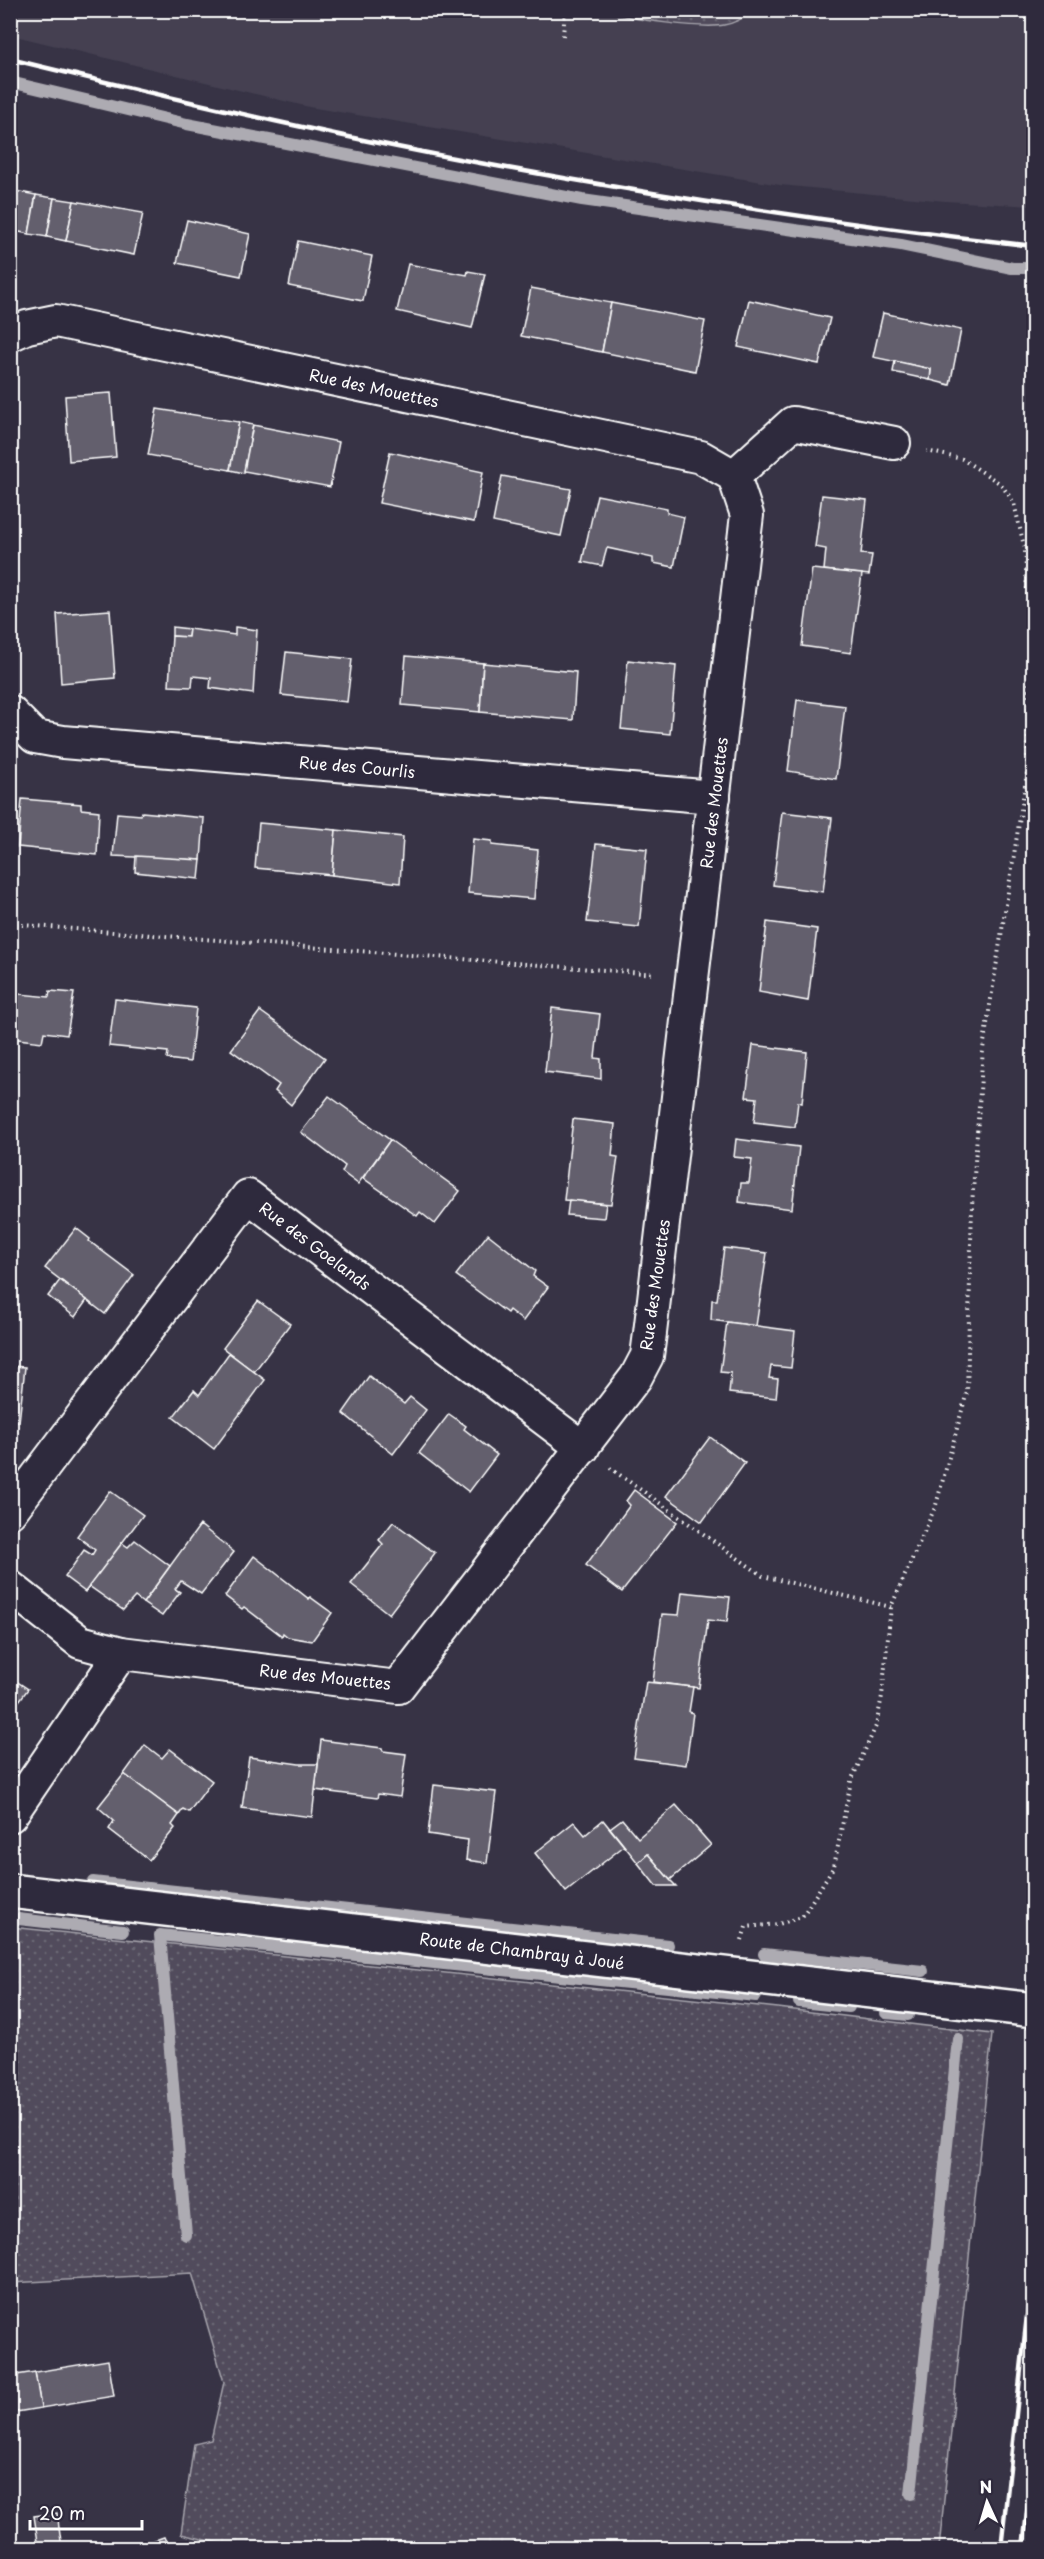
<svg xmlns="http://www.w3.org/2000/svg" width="1044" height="2559" font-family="'Playpen Sans',sans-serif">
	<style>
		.built { fill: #444051 }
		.grass { fill: url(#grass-dots); stroke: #a8a6ae; stroke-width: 1.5 }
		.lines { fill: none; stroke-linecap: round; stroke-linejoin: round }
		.stream { stroke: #adabb2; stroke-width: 12 }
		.building { fill: #635f6d; stroke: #fff; stroke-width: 1.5 }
		.minor-casing { stroke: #fff; stroke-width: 36 }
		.tertiary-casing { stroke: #fff; stroke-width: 38 }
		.path { stroke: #fff; stroke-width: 4; stroke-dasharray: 1.5 4.5; stroke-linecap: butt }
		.minor { stroke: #2f2a3d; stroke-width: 32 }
		.tertiary { stroke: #2f2a3d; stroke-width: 33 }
		.rail { stroke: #fff; stroke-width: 4.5 }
		.labels { text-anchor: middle; stroke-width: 6; stroke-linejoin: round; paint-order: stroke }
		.street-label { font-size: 16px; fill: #fff; stroke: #2f2a3d }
	</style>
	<defs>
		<pattern id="grass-dots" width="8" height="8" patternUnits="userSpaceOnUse" patternTransform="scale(1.5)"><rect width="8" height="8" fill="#514c5c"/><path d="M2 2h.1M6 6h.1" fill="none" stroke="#6b6774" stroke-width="1.8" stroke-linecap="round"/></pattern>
	</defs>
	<rect width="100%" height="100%" fill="#373345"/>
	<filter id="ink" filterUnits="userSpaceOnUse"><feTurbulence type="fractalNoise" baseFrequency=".0167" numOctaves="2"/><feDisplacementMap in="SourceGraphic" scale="12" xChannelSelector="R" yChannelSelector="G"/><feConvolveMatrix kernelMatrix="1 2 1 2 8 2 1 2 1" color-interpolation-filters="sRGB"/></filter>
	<g filter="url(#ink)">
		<polygon class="built" points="10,11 1033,11 1033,206 945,201 780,185 309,107 11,35"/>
		<g class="grass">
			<path d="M610 11H753C744 18 736 23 724 25 705 29 627 20 610 11Z"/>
			<polygon points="11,1927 778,2008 992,2034 939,2548 240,2548 181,2534 194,2444 211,2440 224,2382 192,2273 11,2283"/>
		</g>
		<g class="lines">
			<g class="stream">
				<polyline points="10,82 187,124 582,200 901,245 1012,268 1034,268"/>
				<polyline points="93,1882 668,1945"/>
				<polyline points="10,1918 123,1931"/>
				<polyline points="764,1954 923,1971"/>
				<polyline points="799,2002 849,2007"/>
				<polyline points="886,2013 908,2015"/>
				<polyline points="186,2235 160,1935 756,1996"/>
				<polyline points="911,2494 958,2039"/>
			</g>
		</g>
		<g class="building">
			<polygon points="10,190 36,195 29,234 10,230"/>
			<polygon points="36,195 54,198 47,237 29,234"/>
			<polygon points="54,198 74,201 66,241 47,237"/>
			<polygon points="74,201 143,213 134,255 66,241"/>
			<polygon points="187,220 250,234 241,276 177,263"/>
			<polygon points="298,241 372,256 363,301 289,286"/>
			<polygon points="408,264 467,275 468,271 485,274 472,328 397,311"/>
			<polygon points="531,288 611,303 602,352 521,336"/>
			<polygon points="749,300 830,318 819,364 738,347"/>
			<polygon points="611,303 705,321 695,371 602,352"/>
			<polygon points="883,313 961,330 950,385 930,380 931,369 873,357"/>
			<polygon points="895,361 931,369 930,380 893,372"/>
			<polygon points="111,393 116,457 69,461 65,396"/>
			<polygon points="157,409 239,422 230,470 148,455"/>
			<polygon points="239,422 253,425 244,473 230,470"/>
			<polygon points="253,425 339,442 330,487 244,471"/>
			<polygon points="390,452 483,472 474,522 379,503"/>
			<polygon points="502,476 571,489 561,536 493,522"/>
			<polygon points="597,495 667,509 667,513 684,517 674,567 653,563 653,558 607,548 602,566 582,562"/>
			<polygon points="822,495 867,500 861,554 872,555 869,575 824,570 826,549 815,547"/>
			<polygon points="812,569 862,574 851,653 802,646"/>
			<polygon points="110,610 115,678 61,683 57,614"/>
			<polygon points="172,627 189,629 188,637 172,636"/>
			<polygon points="235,627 257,630 253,694 210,688 211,678 193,676 192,687 169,686 172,636 188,637 189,629 235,635"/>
			<polygon points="286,652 352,659 347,702 281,695"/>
			<polygon points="406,656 483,663 480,712 402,705"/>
			<polygon points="628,660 676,666 670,734 621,729"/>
			<polygon points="483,663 576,672 573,720 480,712"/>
			<polygon points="797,700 845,706 836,779 788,771"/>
			<polygon points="22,799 81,804 81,809 99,811 97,855 18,847"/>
			<polygon points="142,812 204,818 201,860 113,856 117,813 141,815"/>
			<polygon points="782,812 832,818 823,892 773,885"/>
			<polygon points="259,823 336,830 332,875 255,868"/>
			<polygon points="336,830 403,837 400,883 332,875"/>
			<polygon points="473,839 492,841 492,845 538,850 534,899 468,893"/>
			<polygon points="596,844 647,849 639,927 587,922"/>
			<polygon points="136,856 201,860 199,879 135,872"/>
			<polygon points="767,922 817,929 808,1001 759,992"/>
			<polygon points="50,991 74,993 67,1035 44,1032 42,1042 10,1038 10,993 49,997"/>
			<polygon points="115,999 196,1008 190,1062 167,1059 168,1052 109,1046"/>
			<polygon points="552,1008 600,1014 595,1058 601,1059 601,1079 545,1072"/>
			<polygon points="260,1011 325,1058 291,1105 275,1091 279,1085 231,1050"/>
			<polygon points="753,1045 807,1052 802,1103 798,1102 795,1127 754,1122 757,1098 746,1097"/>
			<polygon points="329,1096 390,1140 358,1184 342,1172 345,1166 301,1132"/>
			<polygon points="573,1119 615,1124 612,1156 618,1157 611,1204 564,1200"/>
			<polygon points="736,1139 799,1147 792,1209 739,1202 741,1183 749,1183 752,1159 734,1157"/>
			<polygon points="390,1140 460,1191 435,1224 420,1212 417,1216 363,1178"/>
			<polygon points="569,1200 606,1204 604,1218 567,1215"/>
			<polygon points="76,1228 90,1239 89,1241 134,1275 105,1314 45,1268"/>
			<polygon points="488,1234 535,1271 533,1276 548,1287 523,1321 509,1310 507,1313 456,1275"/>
			<polygon points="724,1248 767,1253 756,1326 711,1320 712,1300 717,1300"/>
			<polygon points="60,1280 87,1300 75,1317 48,1296"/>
			<polygon points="258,1301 290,1324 254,1372 223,1348"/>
			<polygon points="727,1322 795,1331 791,1368 771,1366 769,1378 778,1379 776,1398 729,1393 731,1373 720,1372"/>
			<polygon points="229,1353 265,1380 214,1449 173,1417 194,1390 199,1395"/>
			<polygon points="10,1366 25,1367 19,1422 10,1422"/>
			<polygon points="369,1376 404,1404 410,1397 426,1410 393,1454 343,1413"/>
			<polygon points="449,1414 466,1426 464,1429 497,1455 469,1492 419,1453"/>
			<polygon points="710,1437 745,1463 702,1522 666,1496"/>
			<polygon points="634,1490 677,1522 622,1592 586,1565 630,1505 626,1501"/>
			<polygon points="110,1491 143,1515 85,1592 65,1577 84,1550 92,1555 95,1550 77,1536"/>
			<polygon points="393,1522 435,1553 389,1614 351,1584 383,1544 379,1540"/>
			<polygon points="200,1525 234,1552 201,1594 181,1581 175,1589 180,1592 162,1616 143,1603"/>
			<polygon points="135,1540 170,1566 143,1603 135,1597 123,1610 89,1586 122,1543 128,1547"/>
			<polygon points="254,1556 309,1599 310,1597 332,1613 312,1641 288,1637 283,1633 282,1636 244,1607 242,1609 225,1596"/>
			<polygon points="682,1592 730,1597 727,1622 708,1620 699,1688 653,1682 662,1614 679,1615"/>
			<polygon points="10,1677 28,1689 10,1713"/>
			<polygon points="646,1682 693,1687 689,1712 693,1713 686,1765 634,1758"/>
			<polygon points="321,1740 382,1748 383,1751 406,1754 400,1797 378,1794 377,1798 315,1790"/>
			<polygon points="145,1745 162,1758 170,1749 212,1781 189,1812 183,1809 179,1815 124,1774"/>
			<polygon points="249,1757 299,1764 318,1764 312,1817 242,1808"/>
			<polygon points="124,1774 179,1815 172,1825 175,1828 149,1860 109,1829 114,1821 98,1807"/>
			<polygon points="434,1785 496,1792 487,1863 466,1860 468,1840 428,1834"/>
			<polygon points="676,1805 711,1845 670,1880 648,1854 638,1863 610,1828 622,1819 638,1838"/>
			<polygon points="603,1820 624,1846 566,1892 535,1853 574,1822 585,1835"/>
			<polygon points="648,1854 670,1880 676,1886 656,1886 638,1863"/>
			<polygon points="108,2360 114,2396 41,2408 35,2372"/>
			<polygon points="35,2372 41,2408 10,2413 10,2376"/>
			<polygon points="57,2513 62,2548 39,2548 34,2516"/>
			<polygon points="164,2537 169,2548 139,2548 138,2546"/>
		</g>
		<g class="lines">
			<g class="minor-casing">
				<g id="minor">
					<polyline points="10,335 27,327 56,321 701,457 734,476 747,515 650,1333 647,1356 636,1377 398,1687 121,1653 10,1816"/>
					<polyline points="734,476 793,423 894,443"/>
					<polyline points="10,712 35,737 63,742 714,797"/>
					<polyline points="10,1512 248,1196 583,1448"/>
					<polyline points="10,1587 80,1642 121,1653"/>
				</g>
			</g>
			<g class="tertiary-casing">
				<polyline id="tertiary" points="10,1891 1034,2010"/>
			</g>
			<g class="path">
				<polyline points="563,36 565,10"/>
				<polyline points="10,924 656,974"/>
				<polyline points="610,1468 763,1576 891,1607"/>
				<polyline points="742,1940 746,1927 779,1924 802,1917 834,1866 851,1781 876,1726 882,1696 891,1607 936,1505 967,1392 972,1205 983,1049 1027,773 1030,649 1025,550 1014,503 1001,484 962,459 927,451"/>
			</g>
			<use href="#minor" class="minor"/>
			<use href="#tertiary" class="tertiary"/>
			<g class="rail">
				<path d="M10 59C166 97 323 134 480 163 664 197 848 225 1034 246"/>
				<polyline points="1001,2548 1034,2253"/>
				<polyline points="1023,2548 1034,2448"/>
			</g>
		</g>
	</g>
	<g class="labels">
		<g class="street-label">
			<text transform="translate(374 388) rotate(12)" y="6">Rue des Mouettes</text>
			<text transform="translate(357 767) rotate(5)" y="6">Rue des Courlis</text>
			<text transform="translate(714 803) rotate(-83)" y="6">Rue des Mouettes</text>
			<text transform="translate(315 1246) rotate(37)" y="6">Rue des Goelands</text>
			<text transform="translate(655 1285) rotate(-82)" y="6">Rue des Mouettes</text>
			<text transform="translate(325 1677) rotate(6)" y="6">Rue des Mouettes</text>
			<text transform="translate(522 1951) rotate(7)" y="6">Route de Chambray à Joué</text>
		</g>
	</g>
	<rect width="1044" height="2559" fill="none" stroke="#2f2a3d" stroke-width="36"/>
	<rect x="18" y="18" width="1008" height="2523" fill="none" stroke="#fff" stroke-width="2" filter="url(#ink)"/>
	<g transform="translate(987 2502) rotate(356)" stroke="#2f2a3d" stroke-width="4.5" paint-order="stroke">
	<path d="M0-4.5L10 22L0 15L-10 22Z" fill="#ffffff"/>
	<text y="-9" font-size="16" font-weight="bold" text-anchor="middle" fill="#ffffff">N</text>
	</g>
	<path d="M30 2520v9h112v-9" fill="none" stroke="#ffffff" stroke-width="3"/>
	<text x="39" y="2520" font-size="18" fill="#ffffff" stroke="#2f2a3d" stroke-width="4.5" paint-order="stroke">20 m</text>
</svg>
